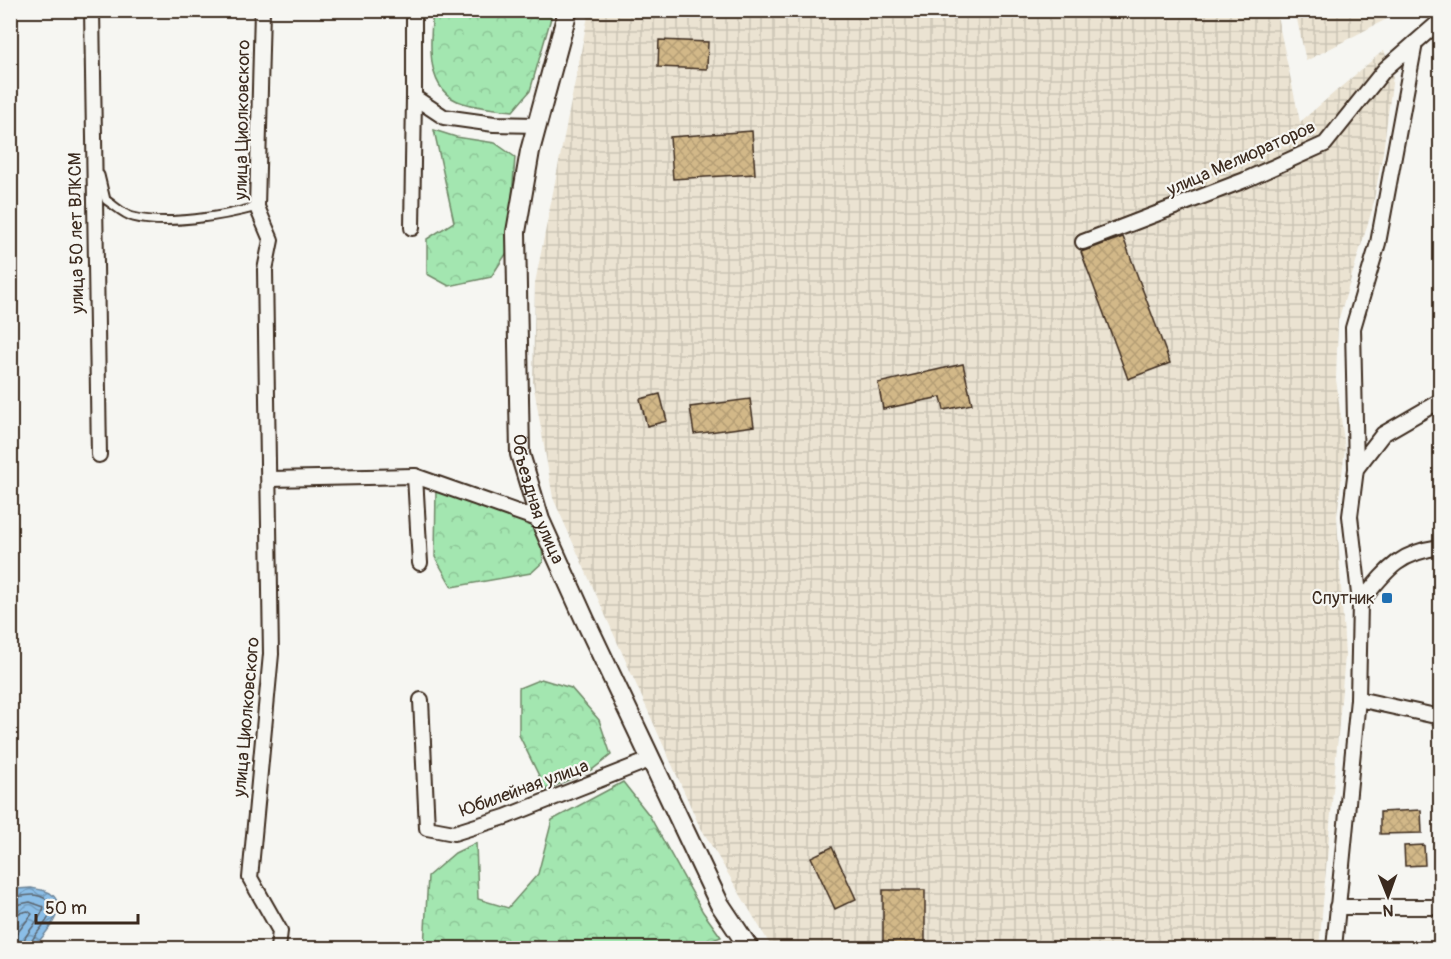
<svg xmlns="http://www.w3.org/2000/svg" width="1451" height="959" font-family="Pangolin,sans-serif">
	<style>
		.industrial { fill: url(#industrial-grid) }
		.forest { fill: url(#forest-crowns); stroke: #6f8867; stroke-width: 1.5 }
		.water { fill: url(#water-waves); stroke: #6b8397; stroke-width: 1.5 }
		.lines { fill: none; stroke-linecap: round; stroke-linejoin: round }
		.shore { stroke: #5b656e; stroke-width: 1.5 }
		.building { fill: url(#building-cross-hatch); stroke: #3b2a1e; stroke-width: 1.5 }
		.service-casing { stroke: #3b2a1e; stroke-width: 11 }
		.minor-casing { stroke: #3b2a1e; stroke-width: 18 }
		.secondary-casing { stroke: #3b2a1e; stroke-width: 22 }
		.service { stroke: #f6f6f2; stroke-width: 7 }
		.minor { stroke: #f6f6f2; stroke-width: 14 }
		.secondary { stroke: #f6f6f2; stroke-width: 18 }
		.poi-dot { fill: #1f6fb2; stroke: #f6f6f2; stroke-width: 2 }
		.labels { text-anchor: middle; stroke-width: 4.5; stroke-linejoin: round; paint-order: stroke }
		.street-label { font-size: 18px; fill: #3b2a1e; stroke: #f6f6f2 }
		.poi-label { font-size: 18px; fill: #3b2a1e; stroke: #f6f6f2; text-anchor: end }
	</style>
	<defs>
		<pattern id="industrial-grid" width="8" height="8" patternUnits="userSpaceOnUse" patternTransform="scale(1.5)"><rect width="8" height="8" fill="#ebe3d2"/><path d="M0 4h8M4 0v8" fill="none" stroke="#cac3b4"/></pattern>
		<pattern id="forest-crowns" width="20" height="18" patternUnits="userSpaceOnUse" patternTransform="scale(1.5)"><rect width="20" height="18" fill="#a3e6b0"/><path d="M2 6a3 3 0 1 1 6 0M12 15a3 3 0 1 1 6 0" fill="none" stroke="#8dc597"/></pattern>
		<pattern id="water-waves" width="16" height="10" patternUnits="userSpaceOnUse" patternTransform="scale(1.5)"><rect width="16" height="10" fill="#8bbee7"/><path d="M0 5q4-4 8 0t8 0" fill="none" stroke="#739bbb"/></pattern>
		<pattern id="building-cross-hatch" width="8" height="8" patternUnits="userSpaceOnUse" patternTransform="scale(1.5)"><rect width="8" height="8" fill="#d2b888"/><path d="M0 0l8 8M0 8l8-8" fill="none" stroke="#b59e75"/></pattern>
	</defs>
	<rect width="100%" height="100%" fill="#f6f6f2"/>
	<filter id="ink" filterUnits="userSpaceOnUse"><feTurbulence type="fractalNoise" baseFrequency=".0167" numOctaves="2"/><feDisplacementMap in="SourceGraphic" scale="12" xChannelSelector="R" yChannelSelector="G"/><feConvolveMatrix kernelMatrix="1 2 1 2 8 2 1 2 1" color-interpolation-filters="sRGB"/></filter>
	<g filter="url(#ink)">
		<g class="industrial">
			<polygon points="1295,10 1402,10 1402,11 1306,61"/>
			<polygon points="589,11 1276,11 1300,122 1384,50 1393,76 1383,152 1372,210 1338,321 1336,379 1345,449 1337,516 1345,656 1319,948 772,948 698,823 553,498 533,382 535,283"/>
		</g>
		<g class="forest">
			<path d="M433 11H553L530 91 513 111C497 109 479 108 463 103 424 92 430 41 433 11Z"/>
			<polygon points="434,130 456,137 495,143 515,157 508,251 491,277 449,286 427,274 427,239 454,222"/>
			<polygon points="436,489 478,491 525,507 541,537 543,562 531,573 452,587 435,557"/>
			<polygon points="541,679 571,688 599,720 611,755 593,769 546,790 519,735 519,688"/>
			<polygon points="623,782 649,815 703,912 721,937 694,948 660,943 656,948 424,948 428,876 455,853 476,843 478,899 508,908 538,874 552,820"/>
		</g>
		<path class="water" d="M31 888C36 889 45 890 50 893 71 907 45 934 35 946L32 948H11V894L17 889Z"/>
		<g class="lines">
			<g class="shore">
				<path d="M10 898C25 896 40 890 51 904 53 923 32 932 29 948"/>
				<path d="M10 906 30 902 44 907C40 923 23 933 22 948"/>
				<polyline points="10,915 28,911 32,914 15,936 13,948"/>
			</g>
		</g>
		<g class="building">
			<polygon points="659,40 708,42 707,69 658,67"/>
			<polygon points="752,131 755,174 673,179 670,137"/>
			<polygon points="1123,237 1170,363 1128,379 1081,252"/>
			<polygon points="963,364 972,404 944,410 941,397 883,409 878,383"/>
			<polygon points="660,394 667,421 647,426 640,399"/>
			<polygon points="750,399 754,426 694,434 690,407"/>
			<polygon points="1421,810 1422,833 1380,834 1380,812"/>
			<polygon points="1424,845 1425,865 1405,866 1404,846"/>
			<polygon points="832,847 856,899 835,909 811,857"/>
			<rect x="883" y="890" width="42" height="58"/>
		</g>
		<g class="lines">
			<g class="service-casing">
				<path id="service" d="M100 175 106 200C114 205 124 215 133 217 167 226 224 216 257 207"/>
			</g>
			<g class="minor-casing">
				<g id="minor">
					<polyline points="92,10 99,455"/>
					<polyline points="262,10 257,207 271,240 265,270 271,654 250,878 280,931 278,948"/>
					<polyline points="414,10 414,97 444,117 494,124 537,125"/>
					<polyline points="412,228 414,97"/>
					<polyline points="1083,242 1245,180 1325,144 1385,69 1440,21"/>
					<polyline points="1356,469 1353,328 1378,243 1415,43"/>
					<polyline points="415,476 420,563"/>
					<polyline points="270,479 415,476 540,520"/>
					<path d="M1360 603C1386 571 1397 553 1440 547"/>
					<polyline points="1358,699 1440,717"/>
					<polyline points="421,700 427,828 454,833 505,817 652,759"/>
					<polyline points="1337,907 1440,907"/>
					<polyline points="1334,948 1358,699 1360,603 1350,516 1356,469 1383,434 1440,401"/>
				</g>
			</g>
			<g class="secondary-casing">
				<g id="secondary">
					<path id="s1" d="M568 10 530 151 516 232 520 454 540 520 585 620 719 903 749 948"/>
				</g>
			</g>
			<use href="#service" class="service"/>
			<use href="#minor" class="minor"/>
			<use href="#secondary" class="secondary"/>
		</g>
	</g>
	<rect class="poi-dot" x="1381" y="592" width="12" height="12" rx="3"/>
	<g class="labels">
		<g class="street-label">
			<text transform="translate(242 120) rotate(-89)" y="6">улица Циолковского</text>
			<text transform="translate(1241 158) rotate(-24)" y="6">улица Мелиораторов</text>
			<text transform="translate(76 233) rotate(-91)" y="6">улица 50 лет ВЛКСМ</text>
			<text dy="6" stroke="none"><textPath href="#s1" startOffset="498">Объездная улица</textPath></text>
			<text transform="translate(246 717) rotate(-85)" y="6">улица Циолковского</text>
			<text transform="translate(524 788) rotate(-20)" y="6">Юбилейная улица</text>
		</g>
		<g class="poi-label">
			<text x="1375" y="604">Спутник</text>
		</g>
	</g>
	<rect width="1451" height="959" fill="none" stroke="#f6f6f2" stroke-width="36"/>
	<rect x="18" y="18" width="1415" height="923" fill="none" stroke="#3b2a1e" stroke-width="2" filter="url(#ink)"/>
	<g transform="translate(1388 896) rotate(179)" stroke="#f6f6f2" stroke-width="4.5" paint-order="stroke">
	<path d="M0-4.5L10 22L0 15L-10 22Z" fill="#3b2a1e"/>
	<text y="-9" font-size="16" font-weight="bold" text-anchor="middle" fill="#3b2a1e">N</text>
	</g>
	<path d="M36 914v9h102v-9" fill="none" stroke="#3b2a1e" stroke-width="3"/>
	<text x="45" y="914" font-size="18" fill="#3b2a1e" stroke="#f6f6f2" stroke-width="4.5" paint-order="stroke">50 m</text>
</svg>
